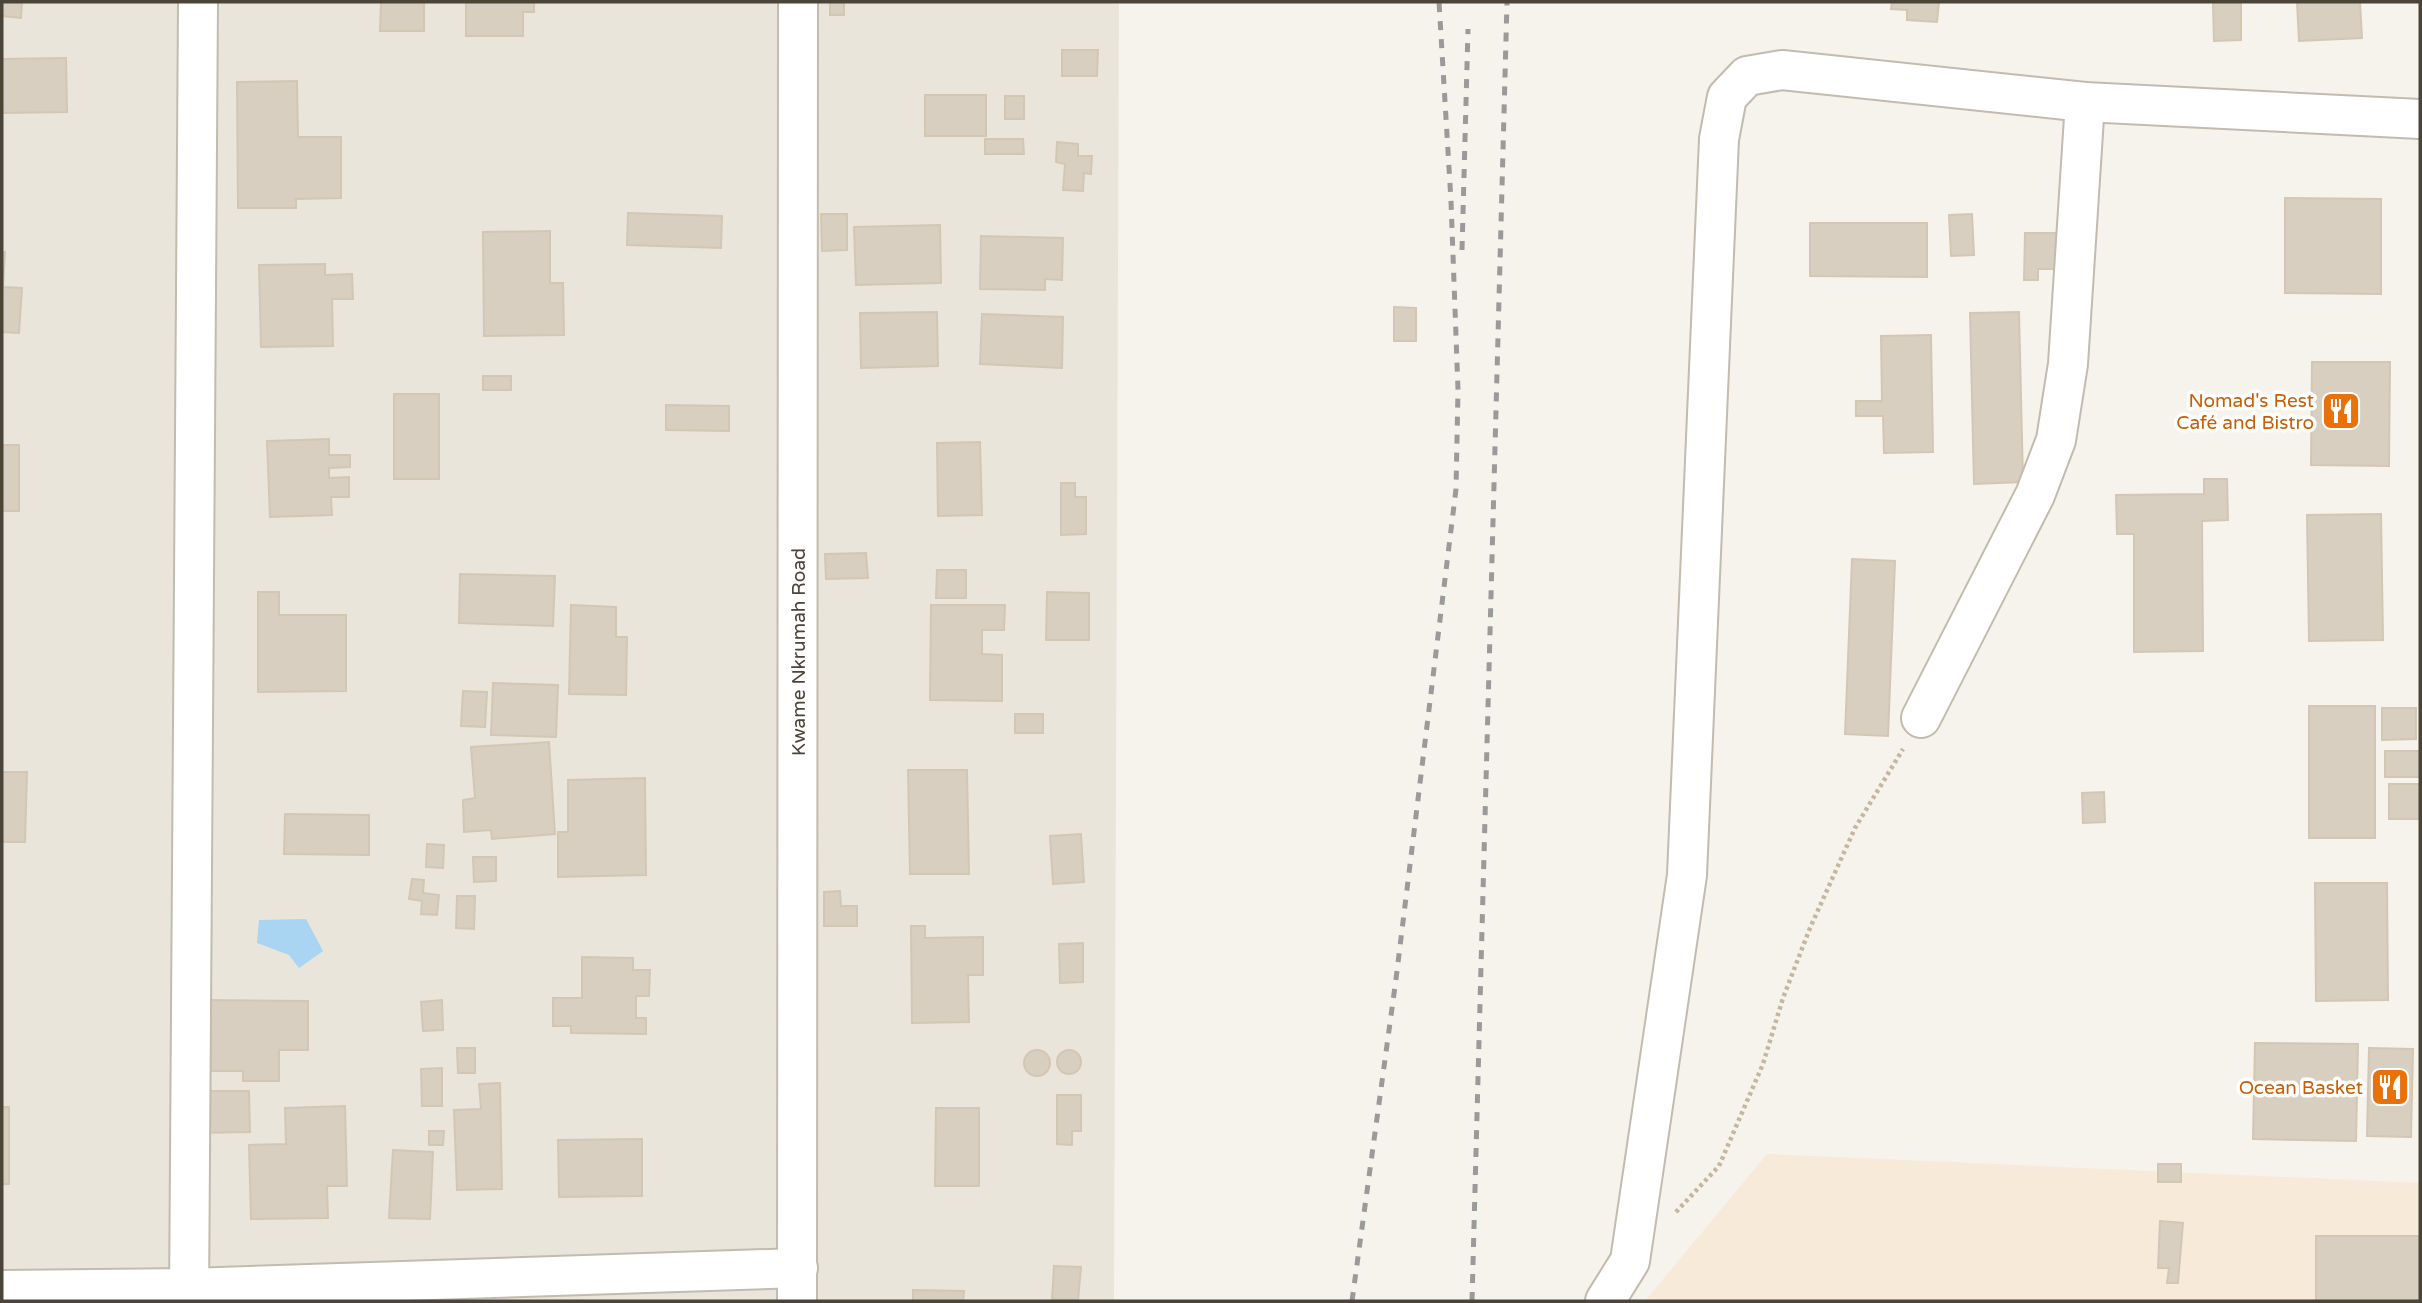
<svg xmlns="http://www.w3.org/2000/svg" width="2422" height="1303" font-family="'Varela Round',sans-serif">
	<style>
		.residential { fill: #eae5da }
		.commercial { fill: #f7ead8 }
		.water { fill: #a9d4f2 }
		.building { fill: #d8cfc1; stroke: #d3c7b4; stroke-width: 2 }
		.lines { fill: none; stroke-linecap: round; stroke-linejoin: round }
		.minor-casing { stroke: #c2bbae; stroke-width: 42 }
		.path { stroke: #c4b79f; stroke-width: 4.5; stroke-dasharray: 3.5 3.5; stroke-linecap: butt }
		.minor { stroke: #fff; stroke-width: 38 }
		.rail { stroke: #9a9a9a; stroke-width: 5; stroke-dasharray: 9 9; stroke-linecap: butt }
		.labels { text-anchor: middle; stroke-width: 7; stroke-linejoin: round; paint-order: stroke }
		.food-label { font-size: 19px; fill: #c56008; stroke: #fff; text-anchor: end }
		.street-label { font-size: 19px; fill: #4b4439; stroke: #fff }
	</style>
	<rect width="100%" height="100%" fill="#f6f3ec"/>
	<polygon class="residential" points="2,2 1119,2 1114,1301 2,1301"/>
	<polygon class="commercial" points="1767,1154 2420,1183 2420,1301 1645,1301"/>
	<polygon class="water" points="306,919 323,951 299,968 289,955 257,943 259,920"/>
	<g class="building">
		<polygon points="2,2 22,2 21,18 2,16"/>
		<polygon points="381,2 424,2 424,31 380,31"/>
		<polygon points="466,2 534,2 534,12 523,12 523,36 466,36"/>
		<rect x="830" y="2" width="14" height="13"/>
		<polygon points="1892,2 1939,2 1937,22 1907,20 1907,10 1891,9"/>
		<polygon points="2213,2 2241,2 2241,40 2214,41"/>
		<polygon points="2297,2 2360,2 2362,38 2299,41"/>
		<polygon points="1062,50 1098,50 1097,76 1062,76"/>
		<polygon points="66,58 67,112 2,113 2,59"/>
		<polygon points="297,81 298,137 341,137 341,198 296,199 296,208 238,208 237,82"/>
		<rect x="925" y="95" width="61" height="41"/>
		<rect x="1005" y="96" width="19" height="23"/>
		<polygon points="985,139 1023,139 1024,154 985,154"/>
		<polygon points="1057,142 1078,144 1078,156 1092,156 1091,174 1084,173 1083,191 1063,190 1065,164 1056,162"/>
		<polygon points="2285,198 2381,199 2381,294 2285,293"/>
		<polygon points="628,213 722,216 721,248 627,245"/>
		<polygon points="821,214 847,214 847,250 822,251"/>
		<polygon points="1972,214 1974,255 1951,256 1949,215"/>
		<polygon points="1810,223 1927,223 1927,277 1810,276"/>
		<polygon points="940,225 941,283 856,285 854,227"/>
		<polygon points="550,231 550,283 563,283 564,335 484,336 483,232"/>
		<polygon points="2025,233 2076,233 2060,269 2038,269 2038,280 2024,280"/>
		<polygon points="981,236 1063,238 1062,280 1045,279 1045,290 980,289"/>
		<polygon points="2,252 5,252 3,287 22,288 19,333 2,332"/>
		<polygon points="325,264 325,275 352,274 353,299 332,299 333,346 261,347 259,265"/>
		<polygon points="1394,307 1416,308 1416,341 1394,341"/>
		<polygon points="937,312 938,366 861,368 860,313"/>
		<polygon points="2019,312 2023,482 1974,484 1970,313"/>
		<polygon points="982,314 1063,317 1062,368 980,364"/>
		<polygon points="1931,335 1933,452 1884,453 1883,416 1856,416 1856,401 1882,401 1881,336"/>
		<polygon points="2312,362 2390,362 2389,466 2311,465"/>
		<rect x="483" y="376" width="28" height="14"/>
		<rect x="394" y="394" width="45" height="85"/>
		<polygon points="666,405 729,406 729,431 666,430"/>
		<polygon points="329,439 329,455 350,455 350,467 329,468 329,478 349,477 349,497 331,497 332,515 270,517 267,441"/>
		<polygon points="980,442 982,515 938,516 937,443"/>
		<rect x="2" y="445" width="17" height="66"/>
		<polygon points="2204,479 2227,479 2228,520 2202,521 2203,651 2134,652 2134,534 2117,534 2116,495 2204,494"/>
		<polygon points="1061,483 1075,483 1075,497 1086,497 1086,534 1061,535"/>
		<polygon points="2381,514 2383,640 2309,641 2307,515"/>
		<polygon points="866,553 868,578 826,579 825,554"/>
		<polygon points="1852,559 1895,561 1888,736 1845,734"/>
		<polygon points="937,570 966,570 966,598 936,598"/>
		<polygon points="460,574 555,576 553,626 459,623"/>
		<polygon points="258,592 279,592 279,615 346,615 346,691 258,692"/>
		<polygon points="1047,592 1089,593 1089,640 1046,640"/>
		<polygon points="571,605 616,607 616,637 627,637 626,695 569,694"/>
		<polygon points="931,605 1005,605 1004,630 982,630 982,654 1002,655 1002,701 930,700"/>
		<polygon points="493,683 558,685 556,737 491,735"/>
		<polygon points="463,691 487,692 485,727 461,726"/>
		<rect x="2309" y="706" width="66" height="132"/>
		<polygon points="2382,708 2416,708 2416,739 2382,740"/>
		<rect x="1015" y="714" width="28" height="19"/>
		<polygon points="549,742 555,834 492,839 491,830 464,832 463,800 475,798 471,747"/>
		<rect x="2385" y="751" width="35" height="26"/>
		<polygon points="908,770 967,770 969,874 910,874"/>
		<polygon points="2,772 27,772 25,842 2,842"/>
		<polygon points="645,778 646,875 558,877 558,832 568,832 568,780"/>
		<rect x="2389" y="784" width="31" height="35"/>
		<polygon points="2104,792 2105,822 2083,823 2082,793"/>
		<polygon points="285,814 369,815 369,855 284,854"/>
		<polygon points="1081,834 1084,882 1053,884 1050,836"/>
		<polygon points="427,844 444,845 443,868 426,867"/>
		<polygon points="473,857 496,857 496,881 474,882"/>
		<polygon points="412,879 424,880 423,893 439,895 437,915 421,914 422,901 409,899"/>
		<polygon points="2315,883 2387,883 2388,1000 2316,1001"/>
		<polygon points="840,891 841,906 857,906 857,926 824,926 824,892"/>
		<polygon points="457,896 475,896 474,929 456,928"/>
		<polygon points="911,926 925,926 925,938 983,937 983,975 968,975 969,1022 912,1023"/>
		<polygon points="1083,943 1083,982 1060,983 1059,944"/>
		<polygon points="582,957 633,958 633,970 650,970 649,996 636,996 636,1018 646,1018 646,1034 571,1033 571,1026 553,1026 553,998 582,998"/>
		<polygon points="206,1000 308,1001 308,1050 279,1050 279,1081 243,1081 243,1071 205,1071"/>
		<polygon points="442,1000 443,1030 423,1031 421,1002"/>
		<polygon points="2255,1043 2358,1044 2356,1141 2253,1139"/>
		<polygon points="457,1048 475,1048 475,1073 458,1073"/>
		<polygon points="2369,1048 2413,1049 2411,1137 2367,1136"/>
		<circle cx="1069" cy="1062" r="12"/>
		<circle cx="1037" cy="1063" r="13"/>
		<polygon points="442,1068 442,1106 422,1106 421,1069"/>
		<polygon points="500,1083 502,1189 457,1190 454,1110 481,1109 479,1084"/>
		<polygon points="197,1091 249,1091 250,1132 197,1133"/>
		<polygon points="1057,1095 1081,1095 1081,1131 1072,1131 1072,1145 1057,1144"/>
		<polygon points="345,1106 347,1186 327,1186 328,1218 251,1219 249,1145 286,1144 285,1108"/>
		<rect x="2" y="1107" width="7" height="77"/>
		<polygon points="936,1108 979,1108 979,1186 935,1186"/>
		<polygon points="429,1131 444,1131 443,1145 429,1145"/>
		<polygon points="642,1139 642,1196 559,1197 558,1140"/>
		<polygon points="393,1150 433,1152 430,1219 389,1218"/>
		<rect x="2158" y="1164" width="23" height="18"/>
		<polygon points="2160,1221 2183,1223 2178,1283 2167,1283 2169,1268 2158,1268"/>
		<rect x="2316" y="1236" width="104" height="65"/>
		<polygon points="1054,1266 1081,1267 1078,1300 1052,1299"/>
		<polygon points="913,1290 964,1291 963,1301 913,1301"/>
	</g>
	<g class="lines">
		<g class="minor-casing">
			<g id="minor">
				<polyline points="1921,718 2035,495 2056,440 2068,364 2085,102"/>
				<polyline points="2,1290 189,1288 798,1268"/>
				<polyline points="189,1301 198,2"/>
				<polyline points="797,1301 798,2"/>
				<polyline points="1605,1301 1630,1261 1687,875 1719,139 1727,97 1747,76 1782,70 2085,102 2420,119"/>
			</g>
		</g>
		<polyline class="path" points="1676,1212 1719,1166 1763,1064 1783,998 1810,928 1855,828 1903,749"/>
		<use href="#minor" class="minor"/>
		<g class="rail">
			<polyline points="1462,250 1468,29"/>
			<polyline points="1352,1301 1396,979 1456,489 1458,390 1451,201 1439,2"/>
			<polyline points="1472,1301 1507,2"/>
		</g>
	</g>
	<defs>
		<g id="restaurant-square" transform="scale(2.0125)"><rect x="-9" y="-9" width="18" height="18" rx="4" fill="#e8710a" stroke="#fff"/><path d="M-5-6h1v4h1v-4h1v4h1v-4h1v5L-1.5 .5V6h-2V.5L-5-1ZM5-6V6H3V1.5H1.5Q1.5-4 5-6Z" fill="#fff"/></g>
	</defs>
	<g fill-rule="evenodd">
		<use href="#restaurant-square" x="2341" y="411"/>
		<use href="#restaurant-square" x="2390" y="1087"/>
	</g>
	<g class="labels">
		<g class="food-label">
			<text x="2314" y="407">Nomad's Rest<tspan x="2314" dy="22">Café and Bistro</tspan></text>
			<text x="2363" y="1094">Ocean Basket</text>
		</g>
		<g class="street-label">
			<text transform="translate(798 652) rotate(-90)" y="7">Kwame Nkrumah Road</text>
		</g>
	</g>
	<rect width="2422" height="1303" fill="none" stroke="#4b4439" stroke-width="7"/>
</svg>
